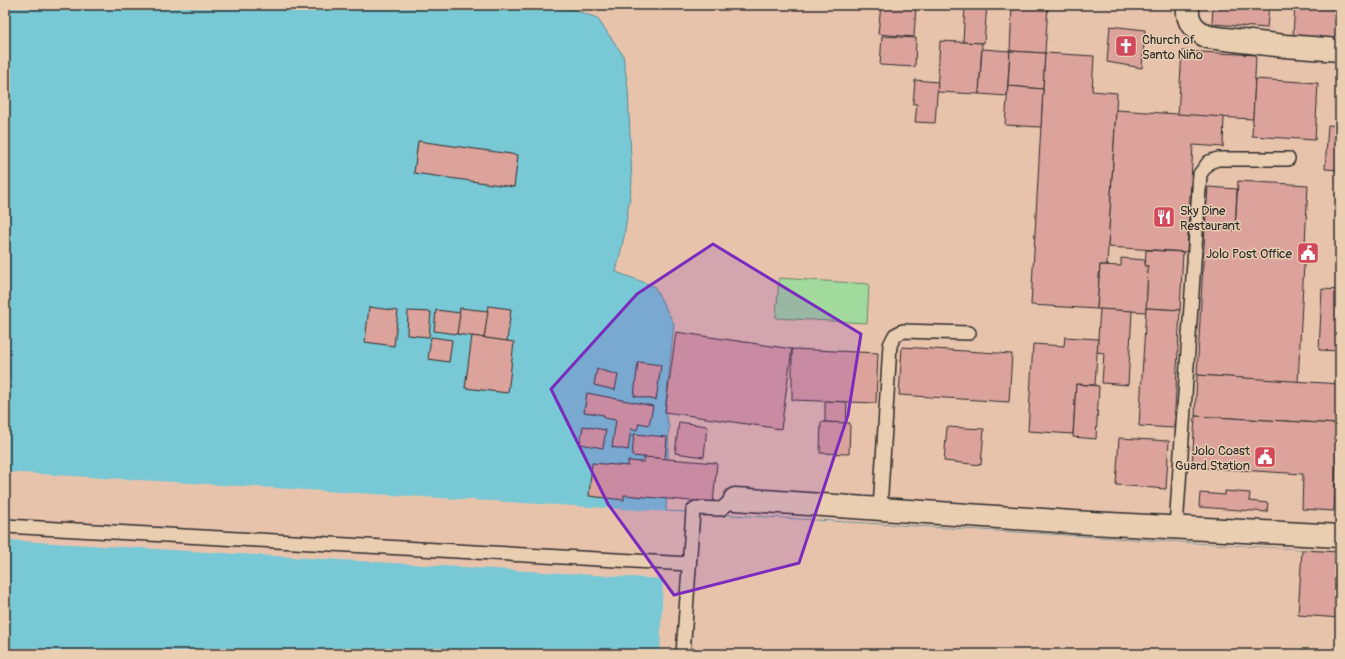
<svg xmlns="http://www.w3.org/2000/svg" width="1345" height="659" font-family="Pangolin,sans-serif">
	<style>
		.green { fill: #a2da9e; stroke: #668264 }
		.water { fill: #79c8d5; stroke: #5a8991 }
		.pier { fill: #e8c3ac }
		.building { fill: #dba39c; stroke: #2b2b2b }
		.lines { fill: none; stroke-linecap: round; stroke-linejoin: round }
		.lane-casing { stroke: #2b2b2b; stroke-width: 16 }
		.street-casing { stroke: #2b2b2b; stroke-width: 25 }
		.lane { stroke: #eaceb1; stroke-width: 13 }
		.street { stroke: #eaceb1; stroke-width: 22 }
		.marked { fill: #7b2cbf; fill-opacity: 0.2; stroke: #7b2cbf; stroke-width: 3; stroke-linejoin: round }
		.labels { text-anchor: middle; stroke-width: 3; stroke-linejoin: round; paint-order: stroke }
		.poi-label { font-size: 13px; fill: #2b2b2b; stroke: #eaceb1; text-anchor: start }
	</style>
	<rect width="100%" height="100%" fill="#e8c3ac"/>
	<filter id="ink" filterUnits="userSpaceOnUse"><feTurbulence type="fractalNoise" baseFrequency=".025" numOctaves="2"/><feDisplacementMap in="SourceGraphic" scale="8" xChannelSelector="R" yChannelSelector="G"/><feConvolveMatrix kernelMatrix="1 2 1 2 8 2 1 2 1" color-interpolation-filters="sRGB"/></filter>
	<g filter="url(#ink)">
		<polygon class="green" points="779,278 869,284 867,323 776,318"/>
		<polygon class="water" points="5,5 552,5 569,8 597,18 623,55 628,89 632,182 624,237 616,272 654,286 674,324 665,412 669,426 666,511 1340,552 1340,654 5,654"/>
		<polygon class="pier" points="5,472 1340,552 1340,654 660,654 663,579 5,540"/>
		<g class="building">
			<polygon points="881,5 916,6 914,37 878,34"/>
			<polygon points="965,5 987,5 984,43 963,42"/>
			<polygon points="1012,5 1048,5 1045,53 1010,51"/>
			<polygon points="1213,5 1269,5 1267,28 1212,24"/>
			<polygon points="1295,5 1340,5 1340,39 1293,35"/>
			<polygon points="1110,26 1145,30 1142,68 1107,62"/>
			<polygon points="882,36 916,38 915,67 880,65"/>
			<polygon points="940,41 982,43 979,94 937,92"/>
			<polygon points="982,49 1010,51 1007,96 979,94"/>
			<polygon points="1010,51 1045,53 1043,89 1008,86"/>
			<polygon points="1182,51 1256,55 1253,119 1178,115"/>
			<polygon points="1045,53 1094,56 1092,91 1117,93 1107,265 1100,265 1097,309 1031,305"/>
			<polygon points="1255,79 1318,83 1315,140 1252,136"/>
			<polygon points="915,80 938,82 935,123 915,122 917,104 913,104"/>
			<polygon points="1339,82 1340,123 1337,123"/>
			<polygon points="1008,86 1043,89 1041,127 1005,125"/>
			<polygon points="1116,110 1224,117 1223,147 1193,145 1187,252 1108,247"/>
			<polygon points="1328,125 1340,126 1340,170 1325,169"/>
			<polygon points="418,141 518,155 514,187 414,173"/>
			<polygon points="1238,181 1308,185 1298,382 1197,375 1205,228 1235,230"/>
			<polygon points="1208,187 1237,189 1235,230 1205,228"/>
			<polygon points="1146,250 1183,252 1180,310 1146,308 1148,266 1145,266"/>
			<polygon points="1121,258 1145,260 1145,266 1148,266 1146,312 1097,309 1100,265 1121,266"/>
			<polygon points="1322,289 1340,290 1340,351 1319,350"/>
			<polygon points="488,306 511,309 507,341 484,338"/>
			<polygon points="369,307 398,311 394,346 365,342"/>
			<polygon points="460,308 488,311 484,338 457,334"/>
			<polygon points="1146,308 1180,310 1174,428 1139,426"/>
			<polygon points="1100,309 1132,311 1128,385 1102,383 1104,353 1097,352"/>
			<polygon points="436,310 460,313 457,334 434,331"/>
			<polygon points="408,311 431,312 429,337 407,335"/>
			<polygon points="676,332 792,349 781,429 665,412"/>
			<polygon points="472,336 514,342 508,393 465,388"/>
			<polygon points="431,337 452,340 449,362 428,359"/>
			<polygon points="1065,337 1098,339 1095,385 1076,384 1073,434 1028,431 1033,344 1064,346"/>
			<polygon points="902,347 1012,354 1009,402 899,395"/>
			<polygon points="792,349 878,353 876,403 792,400"/>
			<polygon points="638,362 661,365 656,400 634,396"/>
			<polygon points="597,369 618,375 615,390 594,385"/>
			<polygon points="1197,375 1340,384 1338,424 1195,416"/>
			<polygon points="1076,384 1099,386 1096,439 1073,437"/>
			<polygon points="587,393 653,406 649,425 639,423 637,430 631,429 628,450 612,447 616,420 604,418 604,415 584,412"/>
			<polygon points="825,401 847,402 846,423 825,422"/>
			<polygon points="1195,416 1338,424 1334,511 1302,509 1303,474 1192,467"/>
			<polygon points="1339,421 1340,421 1340,447 1338,446"/>
			<polygon points="679,422 707,426 704,457 675,453"/>
			<polygon points="821,422 850,423 849,454 820,453"/>
			<polygon points="583,426 606,430 603,448 580,444"/>
			<polygon points="947,427 984,429 981,465 944,461"/>
			<polygon points="634,434 667,437 665,459 632,456"/>
			<polygon points="1119,438 1169,441 1166,489 1116,485"/>
			<polygon points="644,457 717,463 713,503 624,495 624,500 589,496 592,463 628,466 628,461 644,462"/>
			<polygon points="1225,491 1250,493 1249,501 1268,503 1267,512 1199,507 1200,493 1225,495"/>
			<polygon points="1302,550 1340,552 1340,618 1298,615"/>
		</g>
		<g class="lines">
			<g class="lane-casing">
				<g id="lane">
					<polyline points="880,509 890,345 895,335 903,331 969,333"/>
					<polyline points="5,526 689,564"/>
					<polyline points="1176,527 1200,174 1209,162 1218,159 1288,159"/>
					<path d="M683 654 693 511 696 508 721 509C727 506 728 500 735 499"/>
				</g>
			</g>
			<g class="street-casing">
				<g id="street">
					<path d="M1188 5C1186 22 1194 30 1208 37L1285 46 1340 50"/>
					<polyline points="735,499 1072,522 1340,536"/>
				</g>
			</g>
			<use href="#lane" class="lane"/>
			<use href="#street" class="street"/>
		</g>
	</g>
	<path class="marked" d="M713 244 861 334 848 415 799 563 674 595 608 504 551 389 637 294Z"/>
	<defs>
		<g id="church-square" transform="scale(1.15)"><rect x="-9" y="-9" width="18" height="18" rx="4" fill="#d1495b" stroke="#eaceb1"/><path d="M-1.2-6h2.4v3.5h3.3v2.4h-3.3V6h-2.4V-.1h-3.3v-2.4h3.3Z" fill="#fff"/></g>
		<g id="restaurant-square" transform="scale(1.15)"><rect x="-9" y="-9" width="18" height="18" rx="4" fill="#d1495b" stroke="#eaceb1"/><path d="M-5-6h1v4h1v-4h1v4h1v-4h1v5L-1.5 .5V6h-2V.5L-5-1ZM5-6V6H3V1.5H1.5Q1.5-4 5-6Z" fill="#fff"/></g>
		<g id="civic-square" transform="scale(1.15)"><rect x="-9" y="-9" width="18" height="18" rx="4" fill="#d1495b" stroke="#eaceb1"/><path d="M-.6-6.5H3V-4.5H.6V-3L4-1V1h2V6H-6V1h2V-1L-.6-3ZM-1.2 2.5V6h2.4V2.5Z" fill="#fff"/></g>
	</defs>
	<g fill-rule="evenodd">
		<use href="#church-square" x="1126" y="46"/>
		<use href="#restaurant-square" x="1164" y="217"/>
		<use href="#civic-square" x="1308" y="253"/>
		<use href="#civic-square" x="1265" y="457"/>
	</g>
	<g class="labels">
		<g class="poi-label">
			<text x="1142" y="44">Church of<tspan x="1142" dy="15">Santo Niño</tspan></text>
			<text x="1180" y="215">Sky Dine<tspan x="1180" dy="15">Restaurant</tspan></text>
			<text x="1292" y="258" text-anchor="end">Jolo Post Office</text>
			<text x="1250" y="455" text-anchor="end">Jolo Coast<tspan x="1250" dy="15">Guard Station</tspan></text>
		</g>
	</g>
	<rect width="1345" height="659" fill="none" stroke="#eaceb1" stroke-width="20"/>
	<rect x="10" y="10" width="1325" height="639" fill="none" stroke="#2b2b2b" stroke-width="1.5" filter="url(#ink)"/>
</svg>
